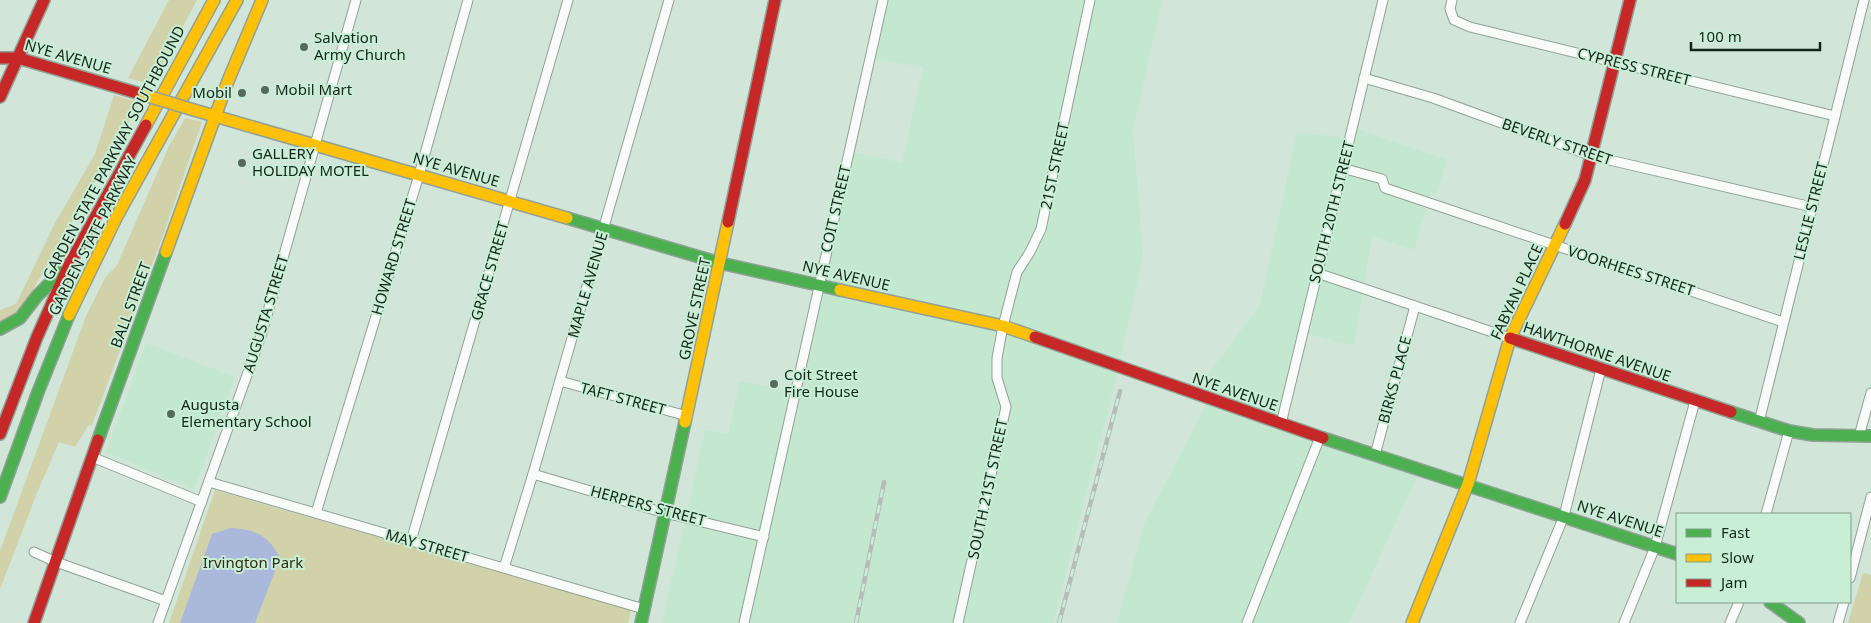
<svg xmlns="http://www.w3.org/2000/svg" width="1871" height="623" font-family="'Noto Sans',sans-serif">
	<style>
		.built { fill: #c4e7d0 }
		.green { fill: #d1d2a9 }
		.water { fill: #aab8dc }
		.lines { fill: none; stroke-linecap: round; stroke-linejoin: round }
		.street-casing { stroke: #91a197; stroke-width: 11 }
		.fast-casing { stroke: #91a197; stroke-width: 14 }
		.slow-casing { stroke: #91a197; stroke-width: 14 }
		.jam-casing { stroke: #91a197; stroke-width: 14 }
		.street { stroke: #f8fbf9; stroke-width: 9 }
		.fast { stroke: #4caf50; stroke-width: 11 }
		.slow { stroke: #ffc107; stroke-width: 11 }
		.jam { stroke: #c62828; stroke-width: 11 }
		.rail-casing { stroke: #b6bcb8; stroke-width: 4.5 }
		.rail { stroke: #c8efd5; stroke-width: 2.5; stroke-dasharray: 8; stroke-linecap: butt }
		.slow-bridge-casing { stroke: #91a197; stroke-width: 14; stroke-linecap: butt }
		.slow-bridge { stroke: #ffc107; stroke-width: 11 }
		.poi-dot { fill: #57695d; stroke: #c8efd5; stroke-width: 2 }
		.labels { text-anchor: middle; stroke-width: 4; stroke-linejoin: round; paint-order: stroke }
		.poi-label { font-size: 15px; fill: #16251b; stroke: #c8efd5; text-anchor: start }
		.street-label { font-size: 15px; fill: #16251b; stroke: #c8efd5 }
		.park-label { font-size: 15px; fill: #322b0e; stroke: #c8efd5 }
	</style>
	<rect width="100%" height="100%" fill="#d1e6d8"/>
	<g class="built">
		<polygon points="883,0 1162,0 1133,131 1143,255 1118,371 1053,623 662,623 705,430 728,434 740,381 796,392 849,151 902,163 923,67 868,58"/>
		<polygon points="1355,128 1447,160 1436,195 1431,193 1414,250 1372,236 1354,346 1304,333 1282,425 1421,468 1349,623 1117,623 1144,524 1206,405 1190,398 1260,305 1297,132 1352,139"/>
		<polygon points="146,343 235,377 194,490 106,452"/>
	</g>
	<g class="green">
		<polygon points="169,0 197,0 152,85 128,78"/>
		<polygon points="114,95 140,103 30,295 13,315 0,321 0,310 16,304 55,223 95,154"/>
		<polygon points="185,118 202,122 165,230 92,425 88,426 75,447 59,442 37,493 0,589 0,551 86,316 105,278 117,265 169,146"/>
		<polygon points="215,490 631,610 628,623 169,623"/>
		<polygon points="1863,573 1871,575 1871,623 1848,623"/>
	</g>
	<path class="water" d="M231 528C256 529 269 536 280 558L255 623H180L212 534Z"/>
	<g class="lines">
		<g class="street-casing">
			<g id="street">
				<polyline points="1452,0 1450,9 1454,20 1470,27 1835,116"/>
				<polyline points="1364,78 1433,98 1592,156 1812,207"/>
				<polyline points="1342,168 1382,179 1385,188 1783,322"/>
				<polyline points="1317,273 1510,338"/>
				<polyline points="560,381 687,416"/>
				<polyline points="1759,422 1864,0"/>
				<polyline points="1281,424 1383,0"/>
				<polyline points="1859,436 1871,393"/>
				<polyline points="1375,455 1415,306"/>
				<polyline points="92,457 202,502"/>
				<polyline points="533,474 665,513 764,537"/>
				<polyline points="209,482 644,609"/>
				<polyline points="316,513 419,175 468,0"/>
				<polyline points="1766,514 1789,431"/>
				<polyline points="411,541 568,0"/>
				<polyline points="34,552 56,562 166,601"/>
				<polyline points="504,568 533,474 669,0"/>
				<polyline points="1850,578 1871,497"/>
				<polyline points="158,623 261,336 356,0"/>
				<polyline points="744,623 883,0"/>
				<polyline points="958,623 1006,407 997,378 997,358 1003,326 1017,272 1030,252 1041,229 1090,0"/>
				<polyline points="1247,623 1320,437"/>
				<polyline points="1520,623 1564,516 1601,369"/>
				<polyline points="1624,623 1655,547 1695,401"/>
				<polyline points="1730,623 1739,602"/>
				<polyline points="1838,623 1844,602"/>
			</g>
		</g>
		<g class="fast-casing">
			<g id="fast">
				<polyline points="567,218 720,263 840,290"/>
				<polyline points="0,329 20,318 37,296 61,272"/>
				<polyline points="1731,412 1789,431 1813,435 1871,436"/>
				<polyline points="1323,438 1677,554"/>
				<polyline points="98,440 166,252"/>
				<polyline points="0,497 38,392 69,315"/>
				<polyline points="1770,602 1799,623"/>
				<polyline points="641,623 685,422"/>
			</g>
		</g>
		<g class="slow-casing">
			<g id="slow">
				<polyline points="194,110 567,218"/>
				<polyline points="146,125 214,0"/>
				<polyline points="166,252 228,81 262,0"/>
				<polyline points="840,290 1003,326 1035,337"/>
				<polyline points="69,315 117,216 237,0"/>
				<polyline points="685,422 728,222"/>
				<polyline points="1412,623 1468,484 1510,338 1565,224"/>
			</g>
		</g>
		<g class="jam-casing">
			<g id="jam">
				<polyline points="0,58 18,58 144,95"/>
				<polyline points="0,97 44,0"/>
				<polyline points="728,222 775,0"/>
				<polyline points="1565,224 1585,180 1630,0"/>
				<polyline points="1035,337 1323,438"/>
				<polyline points="1510,338 1731,412"/>
				<polyline points="0,434 37,337 69,265 146,125"/>
				<polyline points="34,623 98,440"/>
			</g>
		</g>
		<use href="#street" class="street"/>
		<use href="#fast" class="fast"/>
		<use href="#slow" class="slow"/>
		<use href="#jam" class="jam"/>
		<g class="rail-casing">
			<g id="rail">
				<polyline points="856,623 884,482"/>
				<polyline points="1059,623 1120,391"/>
			</g>
		</g>
		<use href="#rail" class="rail"/>
		<g class="slow-bridge-casing">
			<polyline id="slow-bridge" points="144,95 194,110"/>
		</g>
		<use href="#slow-bridge" class="slow-bridge"/>
	</g>
	<g class="poi-dot">
		<circle cx="304" cy="47" r="5"/>
		<circle cx="265" cy="90" r="5"/>
		<circle cx="242" cy="93" r="5"/>
		<circle cx="242" cy="163" r="5"/>
		<circle cx="774" cy="384" r="5"/>
		<circle cx="171" cy="414" r="5"/>
	</g>
	<g class="labels">
		<g class="poi-label">
			<text x="314" y="43">Salvation<tspan x="314" dy="17">Army Church</tspan></text>
			<text x="275" y="95">Mobil Mart</text>
			<text x="232" y="98" text-anchor="end">Mobil</text>
			<text x="252" y="159">GALLERY<tspan x="252" dy="17">HOLIDAY MOTEL</tspan></text>
			<text x="784" y="380">Coit Street<tspan x="784" dy="17">Fire House</tspan></text>
			<text x="181" y="410">Augusta<tspan x="181" dy="17">Elementary School</tspan></text>
		</g>
		<g class="street-label">
			<text transform="translate(68 57) rotate(16)" y="5">NYE AVENUE</text>
			<text transform="translate(1634 67) rotate(14)" y="5">CYPRESS STREET</text>
			<text transform="translate(1557 142) rotate(19)" y="5">BEVERLY STREET</text>
			<text transform="translate(114 153) rotate(-62)" y="5">GARDEN STATE PARKWAY SOUTHBOUND</text>
			<text transform="translate(1055 166) rotate(-78)" y="5">21ST STREET</text>
			<text transform="translate(456 170) rotate(16)" y="5">NYE AVENUE</text>
			<text transform="translate(836 209) rotate(-77)" y="5">COIT STREET</text>
			<text transform="translate(1811 211) rotate(-76)" y="5">LESLIE STREET</text>
			<text transform="translate(1332 212) rotate(-76)" y="5">SOUTH 20TH STREET</text>
			<text transform="translate(93 236) rotate(-63)" y="5">GARDEN STATE PARKWAY</text>
			<text transform="translate(394 257) rotate(-73)" y="5">HOWARD STREET</text>
			<text transform="translate(490 271) rotate(-74)" y="5">GRACE STREET</text>
			<text transform="translate(1631 271) rotate(18)" y="5">VOORHEES STREET</text>
			<text transform="translate(846 276) rotate(13)" y="5">NYE AVENUE</text>
			<text transform="translate(588 285) rotate(-74)" y="5">MAPLE AVENUE</text>
			<text transform="translate(1517 292) rotate(-65)" y="5">FABYAN PLACE</text>
			<text transform="translate(131 305) rotate(-70)" y="5">BALL STREET</text>
			<text transform="translate(695 309) rotate(-78)" y="5">GROVE STREET</text>
			<text transform="translate(266 314) rotate(-73)" y="5">AUGUSTA STREET</text>
			<text transform="translate(1597 352) rotate(19)" y="5">HAWTHORNE AVENUE</text>
			<text transform="translate(1395 380) rotate(-75)" y="5">BIRKS PLACE</text>
			<text transform="translate(1235 392) rotate(19)" y="5">NYE AVENUE</text>
			<text transform="translate(623 399) rotate(15)" y="5">TAFT STREET</text>
			<text transform="translate(988 489) rotate(-78)" y="5">SOUTH 21ST STREET</text>
			<text transform="translate(648 506) rotate(15)" y="5">HERPERS STREET</text>
			<text transform="translate(1620 519) rotate(18)" y="5">NYE AVENUE</text>
			<text transform="translate(427 546) rotate(16)" y="5">MAY STREET</text>
		</g>
		<g class="park-label">
			<text x="253" y="568">Irvington Park</text>
		</g>
	</g>
	<rect x="1676" y="513" width="175" height="90" fill="#c8efd5" stroke="#819e8b"/>
	<rect x="1686" y="529" width="25" height="8" fill="#4caf50" stroke="#819e8b"/>
	<text x="1721" y="538" font-size="15" fill="#16251b">Fast</text>
	<rect x="1686" y="554" width="25" height="8" fill="#ffc107" stroke="#819e8b"/>
	<text x="1721" y="563" font-size="15" fill="#16251b">Slow</text>
	<rect x="1686" y="579" width="25" height="8" fill="#c62828" stroke="#819e8b"/>
	<text x="1721" y="588" font-size="15" fill="#16251b">Jam</text>
	<path d="M1691 42v8h129v-8" fill="none" stroke="#16251b" stroke-width="2.5"/>
	<text x="1698" y="42" font-size="15" fill="#16251b" stroke="#c8efd5" stroke-width="4" paint-order="stroke">100 m</text>
</svg>
